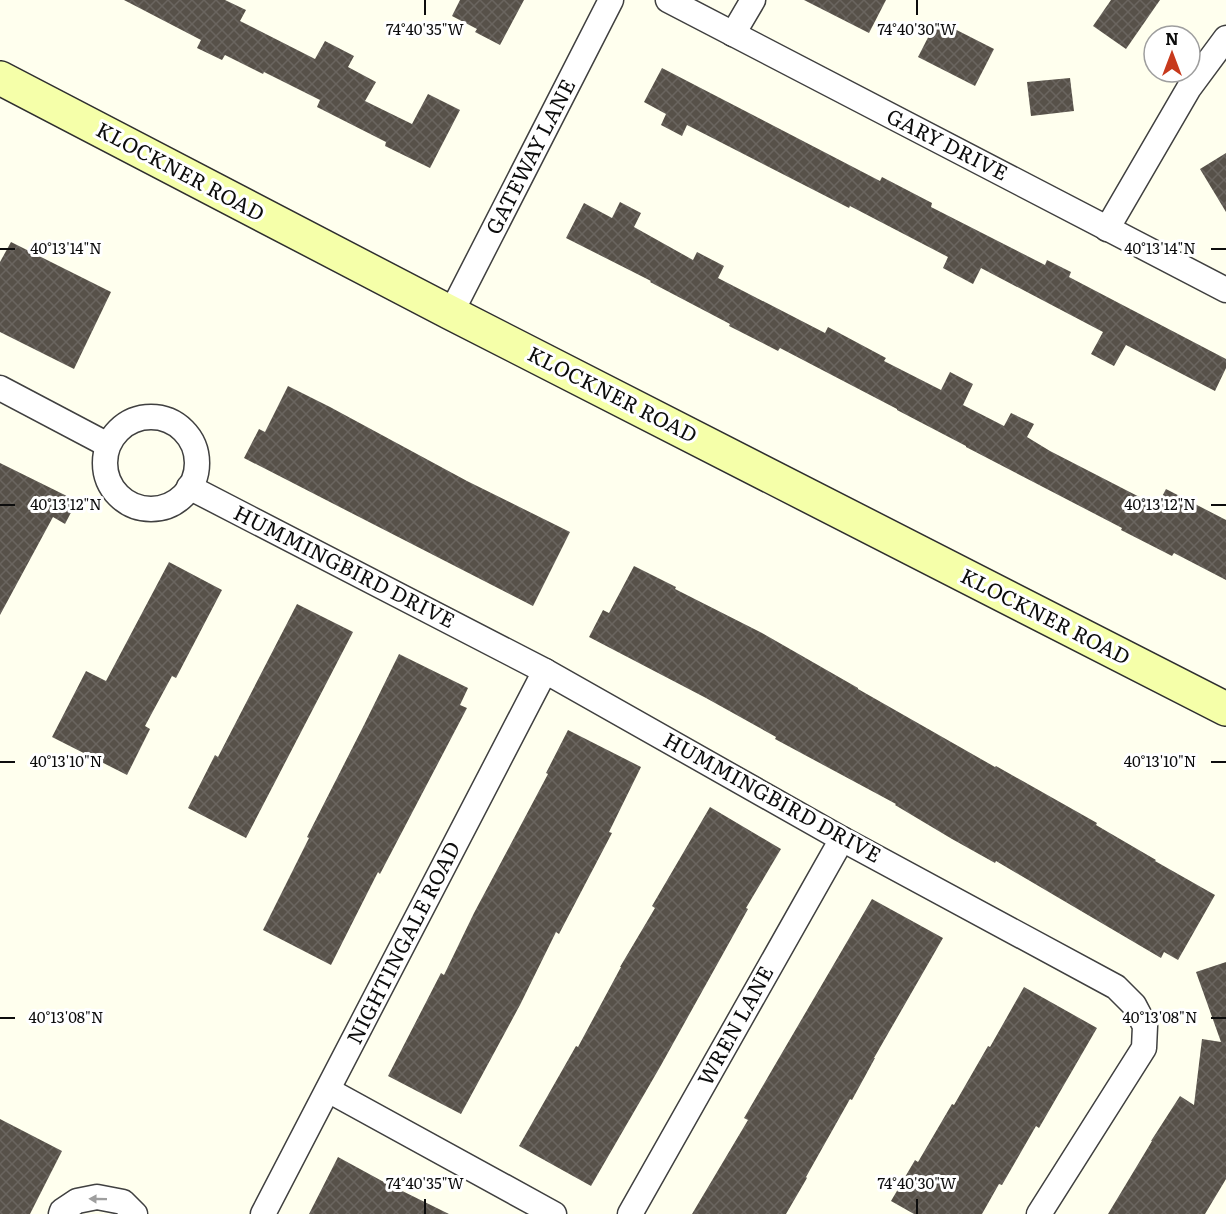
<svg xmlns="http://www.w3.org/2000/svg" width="1226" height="1214" font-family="Literata,serif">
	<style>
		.building { fill: url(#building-cross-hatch) }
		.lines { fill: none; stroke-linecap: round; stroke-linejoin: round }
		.minor-casing { stroke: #404040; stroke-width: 27 }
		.secondary-casing { stroke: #2f2f2f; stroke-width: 36 }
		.minor { stroke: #fff; stroke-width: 24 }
		.secondary { stroke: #f5ffa9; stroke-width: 33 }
		.oneway { fill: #9e9e9e }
		.ticks { fill: none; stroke: #0d0d0d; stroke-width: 2 }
		.labels { text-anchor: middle; stroke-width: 6; stroke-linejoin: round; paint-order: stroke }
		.street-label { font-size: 21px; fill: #0d0d0d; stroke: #fff }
		.ticks-label { font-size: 15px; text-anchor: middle; fill: #0d0d0d; stroke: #fff; stroke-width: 6; stroke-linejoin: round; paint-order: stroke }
	</style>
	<defs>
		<pattern id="building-cross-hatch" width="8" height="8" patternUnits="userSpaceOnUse" patternTransform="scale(1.5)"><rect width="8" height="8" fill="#575149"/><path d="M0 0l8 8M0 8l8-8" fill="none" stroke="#6a655f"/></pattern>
	</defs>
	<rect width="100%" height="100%" fill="#ffe"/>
	<g class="building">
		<polygon points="124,0 225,0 246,10 240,21 315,59 325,41 354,56 348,67 376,82 365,101 412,124 428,94 460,110 430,168 385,146 386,142 317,107 320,100 264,72 263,74 225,55 222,60 197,48 201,40"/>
		<polygon points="460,0 524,0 500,45 475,32 477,29 452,16"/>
		<polygon points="804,0 886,0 869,33"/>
		<polygon points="1111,0 1160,0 1126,49 1093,26"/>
		<polygon points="937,20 994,49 975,86 918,57"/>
		<polygon points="662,68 880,181 882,177 932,203 931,207 1045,265 1047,260 1071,272 1069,277 1226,359 1226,368 1215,391 1126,345 1114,366 1091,354 1103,332 981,268 973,284 943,268 948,257 850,206 849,208 687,125 682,136 661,125 666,114 644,102"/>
		<polygon points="1070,78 1074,111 1031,116 1027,82"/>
		<polygon points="1226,153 1226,212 1200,169"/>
		<polygon points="620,202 641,213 634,227 693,260 697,252 724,266 718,278 825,333 828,327 886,358 884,361 941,390 950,372 973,384 963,405 1004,426 1011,413 1034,424 1027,437 1050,451 1157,506 1166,489 1226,520 1226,580 1174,553 1172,556 1121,530 1122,528 966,447 966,446 897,410 897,409 780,348 778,351 729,326 730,324 650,282 651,281 566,238 584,203 612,218"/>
		<polygon points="11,242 111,292 74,369 0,332 0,262"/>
		<polygon points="288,386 330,407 467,481 570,532 533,606 244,458 259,429 265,432"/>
		<polygon points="0,463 77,501 65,524 53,517 0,615"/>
		<polygon points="169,562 222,590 176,678 172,676 145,726 150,729 127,775 52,737 86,671 106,681"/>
		<polygon points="634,566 676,587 675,589 762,633 858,688 858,689 995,767 996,766 1097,823 1096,825 1156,860 1155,861 1215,895 1178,960 1164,952 1161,958 996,861 995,863 952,839 895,805 896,804 775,739 776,737 706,698 589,637 603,610 609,613"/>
		<polygon points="297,604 353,632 246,838 188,808 215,755 218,757"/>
		<polygon points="399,654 468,688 460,705 467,708 380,874 378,872 331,965 263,930 309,838 307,837 364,725"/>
		<polygon points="568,730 641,767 609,832 612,833 559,934 556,932 520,1005 461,1114 388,1076 441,973 444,975 474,913 548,774 546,773"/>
		<polygon points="710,807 781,849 746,908 748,909 660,1067 591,1186 519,1146 576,1046 578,1047 621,967 620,967 655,908 652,906"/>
		<polygon points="872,899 943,938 874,1058 875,1058 852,1100 850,1099 806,1177 807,1178 786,1214 692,1214 748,1120 744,1118 772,1070"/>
		<polygon points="1226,962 1226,1179 1205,1214 1108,1214 1152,1141 1151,1141 1180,1096 1194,1105 1202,1039 1221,1042 1196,972"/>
		<polygon points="1024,987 1097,1028 1039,1128 1036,1126 1002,1185 999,1184 982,1214 914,1214 891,1201 915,1160 918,1162 952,1104 954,1105 988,1046 990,1047"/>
		<polygon points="0,1119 62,1151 30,1214 0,1214"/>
		<polygon points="338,1157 382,1181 449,1214 309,1214"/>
	</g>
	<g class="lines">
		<g class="minor-casing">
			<g id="minor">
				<polyline points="668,0 1226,290"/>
				<polyline points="733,34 753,0"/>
				<polyline points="1107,229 1189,88 1226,38"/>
				<polyline points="451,313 611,0"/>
				<polyline points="0,388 108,445"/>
				<circle cx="151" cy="463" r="46"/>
				<polyline points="189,487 545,671 842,839 1116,987 1134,1005 1145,1026 1144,1048 1039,1214"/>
				<polyline points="328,1090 554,1214"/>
				<polyline points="61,1214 62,1211 77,1201 97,1197 123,1202 135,1214"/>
				<polyline points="263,1214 545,671"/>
				<polyline points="630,1214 842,839"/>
			</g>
		</g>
		<g class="secondary-casing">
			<polyline id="secondary" points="0,78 451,313 1226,709"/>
		</g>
		<use href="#minor" class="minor"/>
		<use href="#secondary" class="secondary"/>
	</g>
	<defs><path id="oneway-solid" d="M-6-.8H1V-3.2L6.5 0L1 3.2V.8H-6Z" transform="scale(1.5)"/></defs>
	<use class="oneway" href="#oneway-solid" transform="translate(98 1199) rotate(-179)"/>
	<path class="ticks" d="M425 0V15M917 0V15M0 249H15M1211 249H1226M0 505H15M1211 505H1226M0 762H15M1211 762H1226M0 1018H15M1211 1018H1226M425 1199V1214M917 1199V1214"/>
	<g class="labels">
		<g class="street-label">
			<text transform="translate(947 145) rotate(27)" y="7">GARY DRIVE</text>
			<text transform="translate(531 157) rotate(-63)" y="7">GATEWAY LANE</text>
			<text transform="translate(180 172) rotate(28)" y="7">KLOCKNER ROAD</text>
			<text transform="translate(612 395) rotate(27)" y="7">KLOCKNER ROAD</text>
			<text transform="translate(344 567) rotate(27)" y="7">HUMMINGBIRD DRIVE</text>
			<text transform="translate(1045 617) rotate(27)" y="7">KLOCKNER ROAD</text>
			<text transform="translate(772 798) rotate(29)" y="7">HUMMINGBIRD DRIVE</text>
			<text transform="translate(404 943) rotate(-63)" y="7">NIGHTINGALE ROAD</text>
			<text transform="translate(736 1026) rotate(-61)" y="7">WREN LANE</text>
		</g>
	</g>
	<g class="ticks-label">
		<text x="425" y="35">74°40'35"W</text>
		<text x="917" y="35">74°40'30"W</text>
		<text x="66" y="254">40°13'14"N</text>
		<text x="1160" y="254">40°13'14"N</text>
		<text x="66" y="510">40°13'12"N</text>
		<text x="1160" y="510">40°13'12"N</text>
		<text x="66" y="767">40°13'10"N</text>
		<text x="1160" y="767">40°13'10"N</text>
		<text x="66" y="1023">40°13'08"N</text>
		<text x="1160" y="1023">40°13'08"N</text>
		<text x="425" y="1189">74°40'35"W</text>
		<text x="917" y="1189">74°40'30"W</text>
	</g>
	<g transform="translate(1172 54)"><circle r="28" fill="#ffffff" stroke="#9e9e9e" stroke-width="1.5"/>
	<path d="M0-4.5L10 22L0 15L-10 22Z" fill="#c7391c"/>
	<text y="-9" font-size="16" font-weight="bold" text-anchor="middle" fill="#0d0d0d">N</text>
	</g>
</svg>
